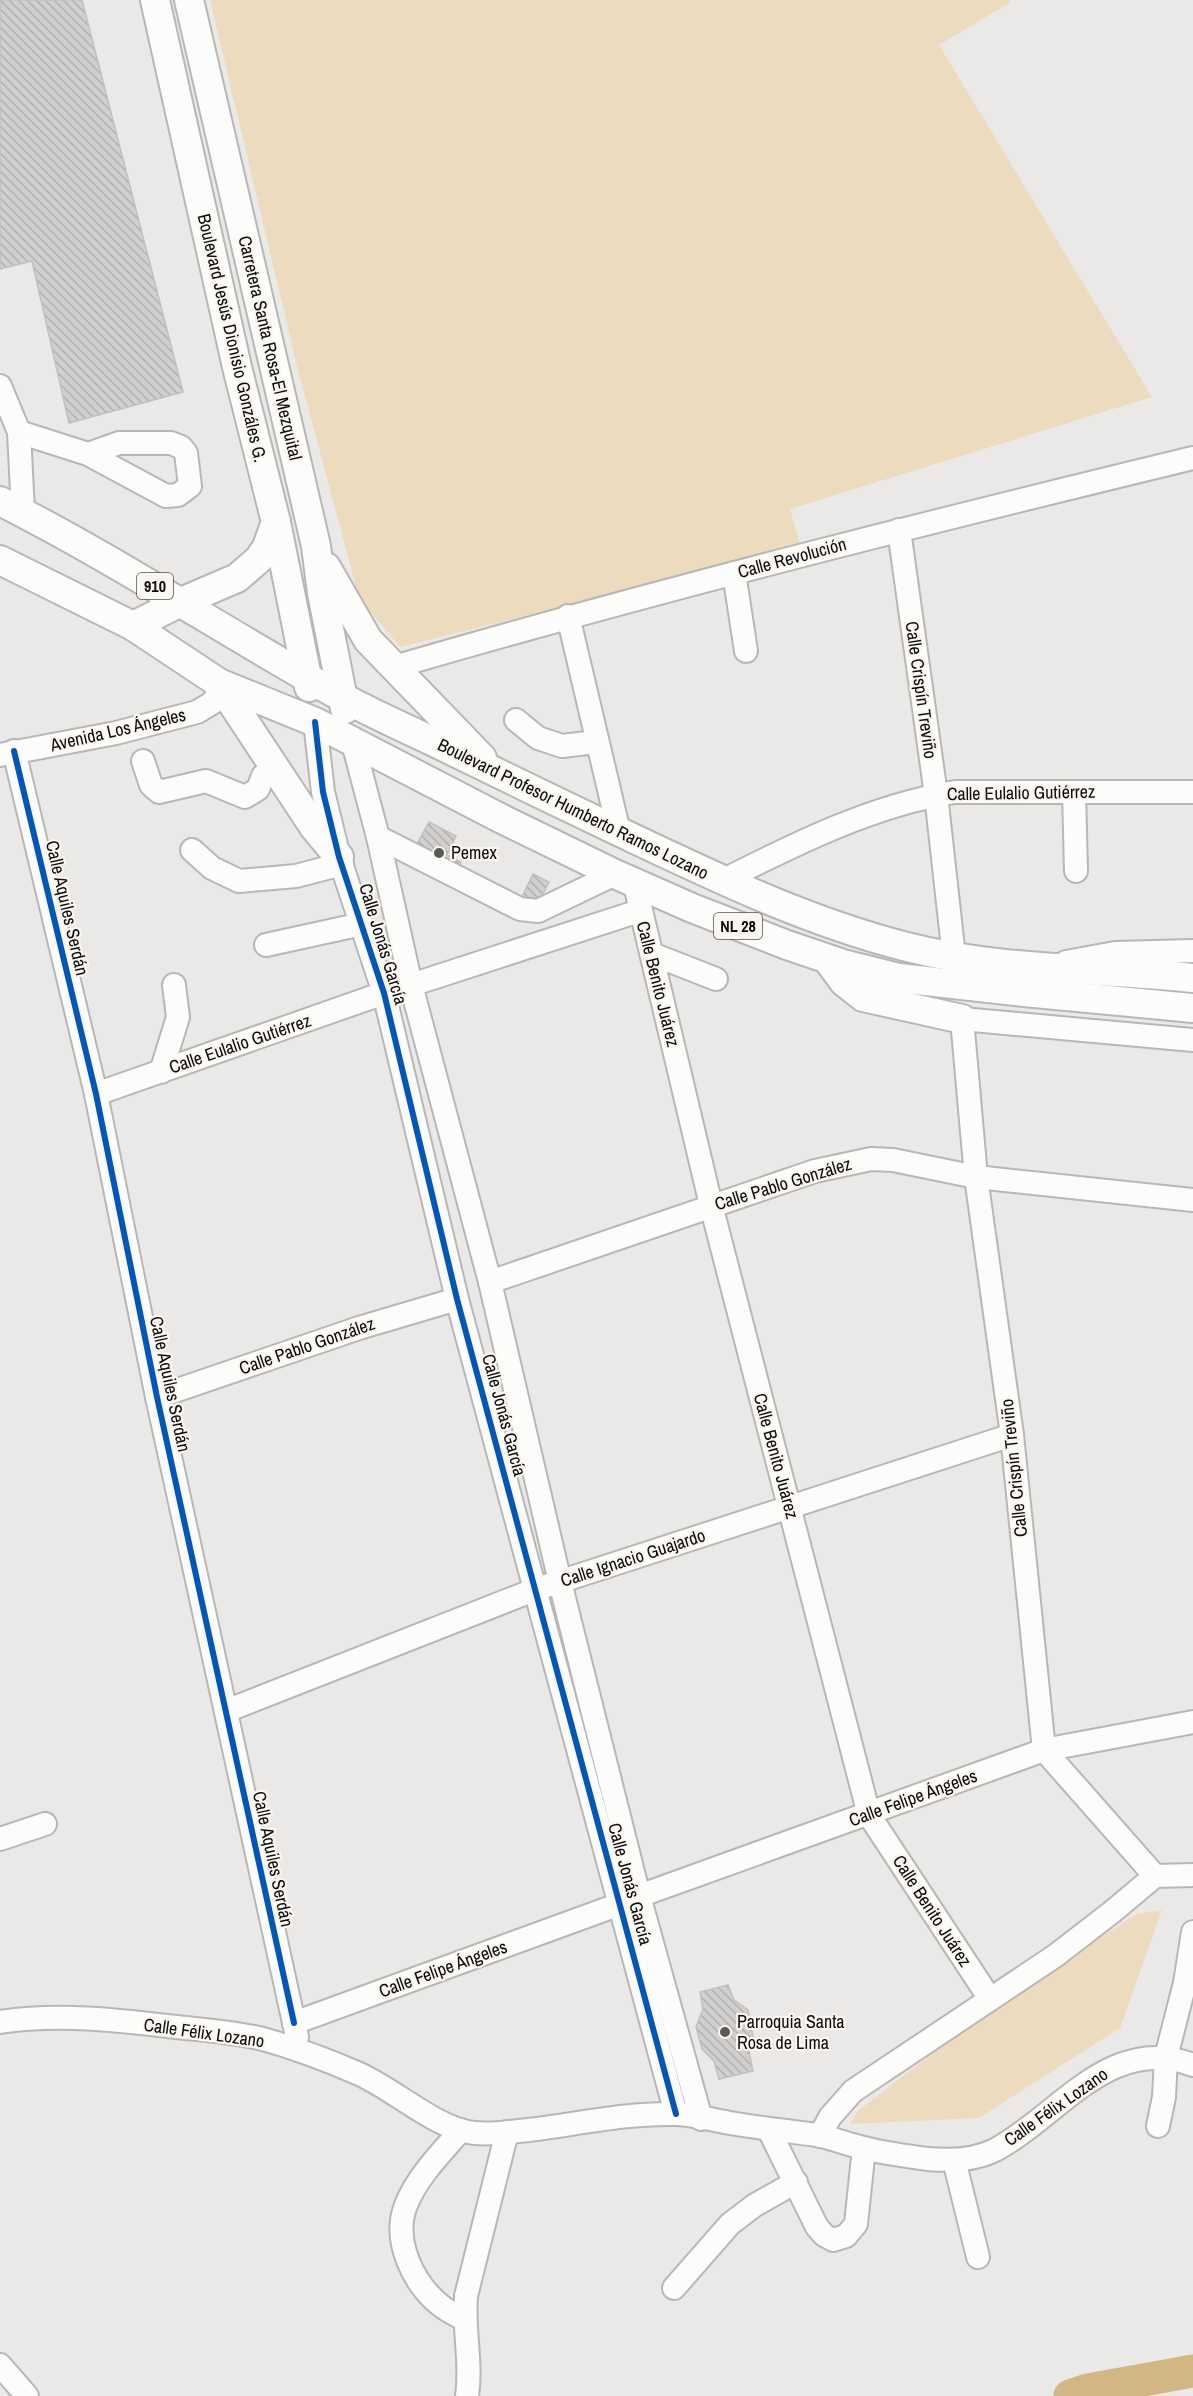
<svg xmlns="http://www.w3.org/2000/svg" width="1193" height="2396" font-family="'Archivo Narrow',sans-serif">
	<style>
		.green { fill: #ecdbbf }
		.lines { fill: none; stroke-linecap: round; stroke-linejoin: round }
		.river { stroke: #d2b684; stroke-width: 33 }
		.building { fill: url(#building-back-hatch); stroke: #c2c0bf; stroke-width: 1.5 }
		.minor-casing { stroke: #b8b7b6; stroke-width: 26 }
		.major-casing { stroke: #b8b7b6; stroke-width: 32 }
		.minor { stroke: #fcfcfb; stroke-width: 22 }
		.major { stroke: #fcfcfb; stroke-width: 28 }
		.cycleway-casing { stroke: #faf7f2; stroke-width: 10 }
		.cycleway { stroke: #0057b8; stroke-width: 6 }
		.poi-dot { fill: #5b5957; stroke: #faf7f2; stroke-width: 2 }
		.labels { text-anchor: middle; stroke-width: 4.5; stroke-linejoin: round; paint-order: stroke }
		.shield { fill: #faf7f2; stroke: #545250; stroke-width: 1.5 }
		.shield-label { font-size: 16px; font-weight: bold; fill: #0d0c0a }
		.street-label { font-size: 18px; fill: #0d0c0a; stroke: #faf7f2 }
		.poi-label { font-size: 18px; fill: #0d0c0a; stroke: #faf7f2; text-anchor: start }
	</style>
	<defs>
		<pattern id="building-back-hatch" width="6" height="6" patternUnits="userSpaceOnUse" patternTransform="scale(1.5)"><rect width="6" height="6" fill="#d2d0cf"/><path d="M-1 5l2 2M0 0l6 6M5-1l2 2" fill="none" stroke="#b3b1b0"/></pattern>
	</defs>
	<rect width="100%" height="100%" fill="#ebe9e7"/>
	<g class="green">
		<polygon points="210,0 1009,0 1011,2 939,45 1152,397 790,509 801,547 400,647 359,598 298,370"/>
		<polygon points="1162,1910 1120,2028 979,2118 850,2124 859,2110 996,2005 1137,1914"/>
	</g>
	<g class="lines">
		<polyline class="river" points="1070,2396 1088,2390 1193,2371"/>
	</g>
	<g class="building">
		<polygon points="0,0 82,0 183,392 69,423 32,261 0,269"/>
		<polygon points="429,822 456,836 447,855 461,862 449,884 422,871 432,852 417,844"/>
		<polygon points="533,874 549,882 538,904 522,897"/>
		<polygon points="728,1985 734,2000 748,2010 753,2037 749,2052 753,2071 719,2079 714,2061 702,2049 696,2027 703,2009 700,1992"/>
	</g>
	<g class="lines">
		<g class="minor-casing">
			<g id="minor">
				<polyline points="0,386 19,432"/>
				<polyline points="23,512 19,432 88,454 166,496 178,495 190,486 186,453 181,447 171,443 119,443 88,454"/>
				<polyline points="899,530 936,795 954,957"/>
				<polyline points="734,573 746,651"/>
				<polyline points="568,616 619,832"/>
				<path d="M394 667C658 590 925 523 1193 458"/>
				<polyline points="516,720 538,738 562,746 596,742"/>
				<polyline points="315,722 323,792 339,857 384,993 457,1299 676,2114"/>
				<polyline points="353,743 378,837 411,985 490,1282 560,1582 639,1896 701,2119"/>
				<polyline points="14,751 96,1094 157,1397 294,2023"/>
				<polyline points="0,755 116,733 197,712 212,703 217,696 219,683"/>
				<polyline points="143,761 151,785 159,792 206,781 245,797 258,789 263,776 272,767"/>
				<polyline points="1074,792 1076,871"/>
				<polyline points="378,837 520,909 538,911 615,874"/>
				<polyline points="192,850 212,868 239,881 296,876 342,864"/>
				<polyline points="634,881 711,1205 869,1815 990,1999"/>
				<path d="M722 881C795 844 873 805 955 792H1193"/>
				<polyline points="266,945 362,924"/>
				<polyline points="652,954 716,979"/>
				<polyline points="1066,962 1115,953 1193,951"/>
				<polyline points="411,985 639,911"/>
				<polyline points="161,1072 178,1017 174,985"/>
				<polyline points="96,1094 384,993"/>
				<polyline points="490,1282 815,1171 871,1159 893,1160 976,1177 1193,1200"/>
				<polyline points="157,1397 359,1328 457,1299"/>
				<polyline points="226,1711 534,1590 1012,1435"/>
				<polyline points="0,1839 45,1824"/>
				<polyline points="1155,1876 1044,1750 1012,1435 976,1177 962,1019 1193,1040"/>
				<polyline points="639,1896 1044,1750 1193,1722"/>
				<path d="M0 2022C58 2013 118 2020 176 2027 204 2030 234 2032 263 2039 295 2048 327 2060 357 2073 393 2088 436 2129 474 2133 495 2135 516 2131 537 2129 582 2123 629 2113 674 2114 692 2114 712 2120 730 2123 759 2128 788 2131 817 2135 832 2138 846 2144 860 2147 881 2153 906 2156 928 2159 950 2161 975 2160 995 2150 1059 2116 1110 2033 1193 2065"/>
				<polyline points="297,2037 294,2023 620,1904"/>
				<polyline points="1158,2126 1164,2097 1166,2057 1185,1983 1193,1932"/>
				<path d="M461 2130C441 2153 417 2177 406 2205 392 2240 413 2283 440 2305 447 2311 456 2315 464 2319"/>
				<polyline points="769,2130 817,2227 824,2235 833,2240 846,2236 856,2224 864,2148"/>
				<polyline points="820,2136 830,2117 853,2091 1055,1956 1112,1912 1155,1876 1193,1875"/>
				<polyline points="954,2160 978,2257"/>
				<polyline points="674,2288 730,2224 755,2205 796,2182"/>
				<polyline points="0,2365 27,2396"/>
				<path d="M467 2396C472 2362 463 2329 466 2296L507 2132"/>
			</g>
		</g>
		<g class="major-casing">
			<g id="major">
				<polyline points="155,0 237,367 276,522 309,687"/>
				<polyline points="189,0 316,546 322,593 345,709"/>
				<path d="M0 501C117 560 226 633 340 696 371 713 403 727 434 742 497 773 559 803 622 833 715 877 808 922 907 947 1001 971 1098 968 1193 978"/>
				<polyline points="0,560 133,626 219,683 315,722 502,819 615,874 692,908 787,945 843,964 899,978 1024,992 1193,1008"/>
				<polyline points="326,567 368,640 482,758"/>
				<polyline points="133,626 181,602 237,578 259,559 267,547 276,522"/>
				<polyline points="219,683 314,827 339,857"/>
				<polyline points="827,959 844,982 863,997 962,1019"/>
			</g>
		</g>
		<use href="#minor" class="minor"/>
		<use href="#major" class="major"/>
		<g class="cycleway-casing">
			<g id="cycleway">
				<polyline points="315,722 323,792 339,857 384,993 457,1299 676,2114"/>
				<polyline points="14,751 96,1094 157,1397 294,2023"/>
			</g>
		</g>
		<use href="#cycleway" class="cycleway"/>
	</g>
	<g class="poi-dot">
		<circle cx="439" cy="853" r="6"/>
		<circle cx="725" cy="2032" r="6"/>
	</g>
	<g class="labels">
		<g class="shield">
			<rect x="137" y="573" width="36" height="26" rx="4.5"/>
			<rect x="714" y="913" width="48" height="26" rx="4.5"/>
		</g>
		<g class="shield-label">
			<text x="155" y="592">910</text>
			<text x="738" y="932">NL 28</text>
		</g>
		<g class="street-label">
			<text transform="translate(232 338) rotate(77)" y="6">Boulevard Jesús Dionisio Gonzáles G.</text>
			<text transform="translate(270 348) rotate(77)" y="6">Carretera Santa Rosa-El Mezquital</text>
			<text transform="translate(792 558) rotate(-15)" y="6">Calle Revolución</text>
			<text transform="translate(921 690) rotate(82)" y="6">Calle Crispín Treviño</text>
			<text transform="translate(118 730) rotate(-13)" y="6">Avenida Los Ángeles</text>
			<text transform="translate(1021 793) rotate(-1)" y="6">Calle Eulalio Gutiérrez</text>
			<text transform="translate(573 809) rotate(26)" y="6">Boulevard Profesor Humberto Ramos Lozano</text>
			<text transform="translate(67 908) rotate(77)" y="6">Calle Aquiles Serdán</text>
			<text transform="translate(383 944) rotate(73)" y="6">Calle Jonás García</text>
			<text transform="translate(658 984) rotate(76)" y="6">Calle Benito Juárez</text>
			<text transform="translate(240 1044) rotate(-19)" y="6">Calle Eulalio Gutiérrez</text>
			<text transform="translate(783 1184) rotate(-17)" y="6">Calle Pablo González</text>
			<text transform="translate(307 1346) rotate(-19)" y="6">Calle Pablo González</text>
			<text transform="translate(170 1384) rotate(78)" y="6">Calle Aquiles Serdán</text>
			<text transform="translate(504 1415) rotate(75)" y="6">Calle Jonás García</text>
			<text transform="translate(776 1456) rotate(75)" y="6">Calle Benito Juárez</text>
			<text transform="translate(1014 1468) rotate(-96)" y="6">Calle Crispín Treviño</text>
			<text transform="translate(633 1558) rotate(-18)" y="6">Calle Ignacio Guajardo</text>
			<text transform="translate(913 1798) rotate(-20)" y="6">Calle Felipe Ángeles</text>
			<text transform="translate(273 1859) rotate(78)" y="6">Calle Aquiles Serdán</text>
			<text transform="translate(630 1884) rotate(75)" y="6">Calle Jonás García</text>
			<text transform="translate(932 1911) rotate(57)" y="6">Calle Benito Juárez</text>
			<text transform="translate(443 1969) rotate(-20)" y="6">Calle Felipe Ángeles</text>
			<text transform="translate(204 2033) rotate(8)" y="6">Calle Félix Lozano</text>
			<text transform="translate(1056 2107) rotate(-35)" y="6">Calle Félix Lozano</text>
		</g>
		<g class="poi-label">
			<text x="451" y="859">Pemex</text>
			<text x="737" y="2028">Parroquia Santa<tspan x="737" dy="21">Rosa de Lima</tspan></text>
		</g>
	</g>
</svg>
